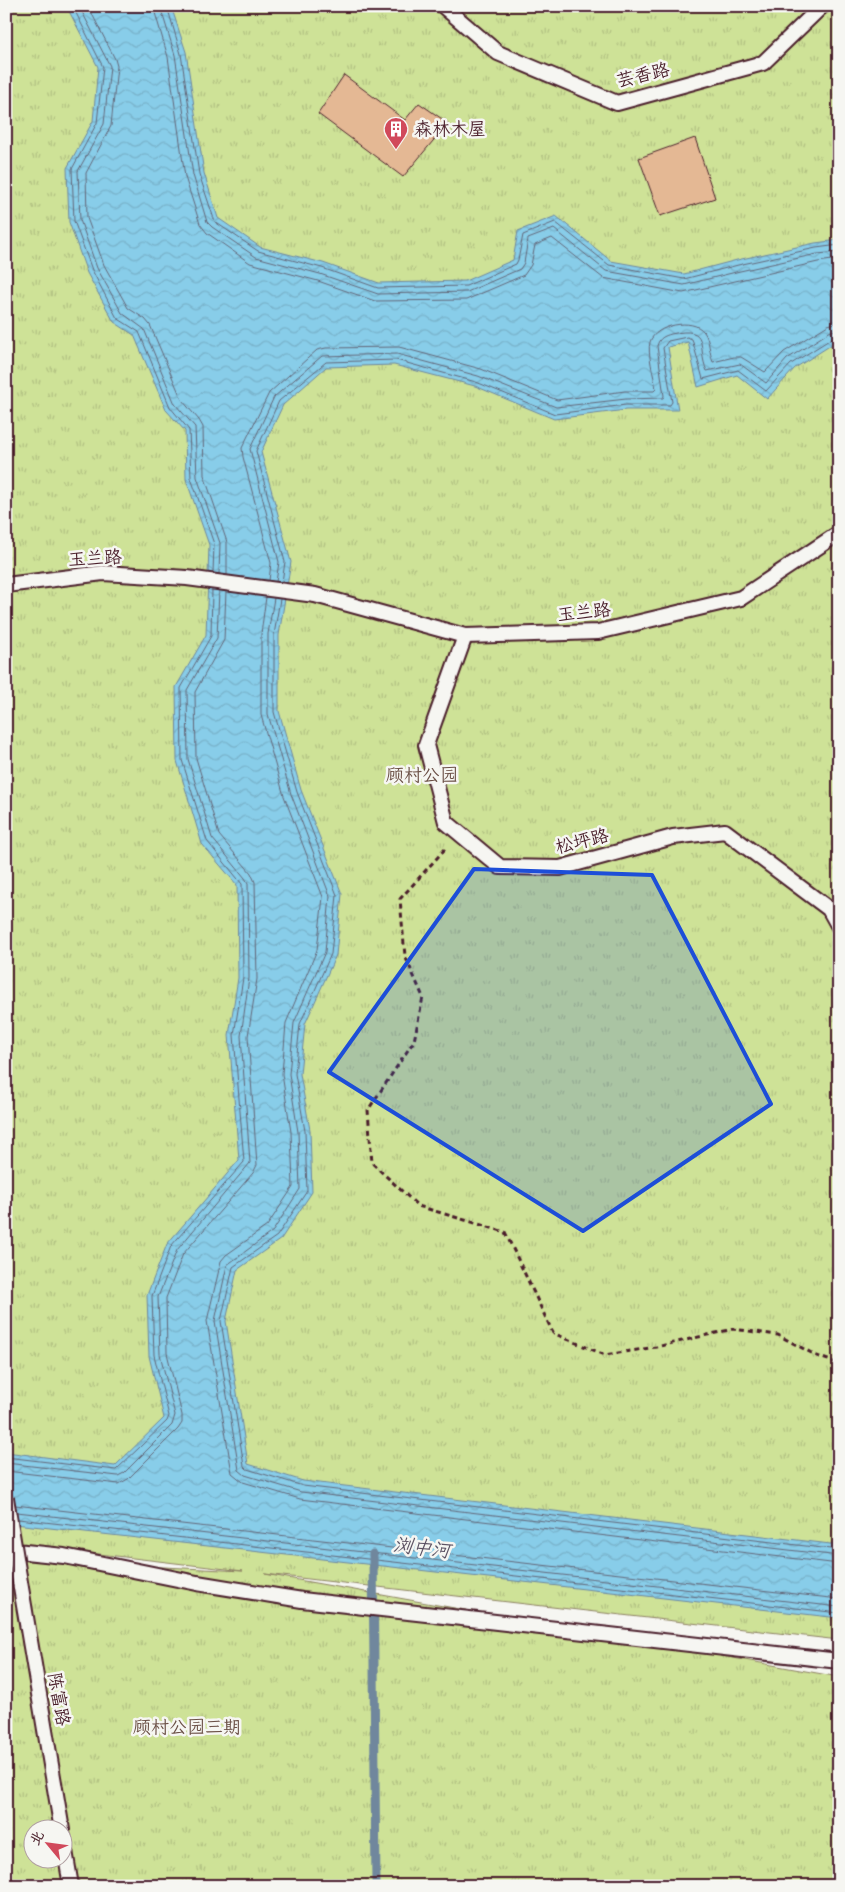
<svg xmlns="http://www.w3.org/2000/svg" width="845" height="1892" font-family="Pangolin,'LXGW WenKai TC',sans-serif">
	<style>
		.park { fill: url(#park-tufts); stroke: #8c8061; fill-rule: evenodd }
		.water { fill: url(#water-waves); stroke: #6f879d }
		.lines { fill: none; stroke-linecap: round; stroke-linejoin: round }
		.shore { stroke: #636577; stroke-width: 1 }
		.stream { stroke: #6f879d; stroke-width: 9 }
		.building { fill: #e4b894; stroke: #4a1f2b }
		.service-casing { stroke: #4a1f2b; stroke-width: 18 }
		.path { stroke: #4a1f2b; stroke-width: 3; stroke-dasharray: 5 4; stroke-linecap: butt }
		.service { stroke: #f6f6f2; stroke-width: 14 }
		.service-bridge-casing { stroke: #4a1f2b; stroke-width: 18; stroke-linecap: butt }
		.service-bridge { stroke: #f6f6f2; stroke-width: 14 }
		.marked { fill: #1d4ed8; fill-opacity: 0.2; stroke: #1d4ed8; stroke-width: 4; stroke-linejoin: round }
		.labels { text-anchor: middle; stroke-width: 5; stroke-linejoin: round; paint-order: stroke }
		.street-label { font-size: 18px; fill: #4a1f2b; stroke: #f6f6f2 }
		.poi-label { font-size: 18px; fill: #4a1f2b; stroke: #f6f6f2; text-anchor: start }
		.park-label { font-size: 18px; fill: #6b5046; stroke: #f6f6f2 }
		.water-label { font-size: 19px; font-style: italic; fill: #5d5364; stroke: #f6f6f2 }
	</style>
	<defs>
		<pattern id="park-tufts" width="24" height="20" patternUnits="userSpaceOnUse" patternTransform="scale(1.25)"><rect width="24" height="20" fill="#cee297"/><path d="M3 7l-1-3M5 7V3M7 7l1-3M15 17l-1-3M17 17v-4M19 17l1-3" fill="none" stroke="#b2c182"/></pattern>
		<pattern id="water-waves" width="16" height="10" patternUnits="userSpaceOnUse" patternTransform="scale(1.25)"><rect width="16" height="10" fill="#88cde9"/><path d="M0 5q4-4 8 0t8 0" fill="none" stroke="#77b0c8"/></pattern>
	</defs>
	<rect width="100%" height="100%" fill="#f6f6f2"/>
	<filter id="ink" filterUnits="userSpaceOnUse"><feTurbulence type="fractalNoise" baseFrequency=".02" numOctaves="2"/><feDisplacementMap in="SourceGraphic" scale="10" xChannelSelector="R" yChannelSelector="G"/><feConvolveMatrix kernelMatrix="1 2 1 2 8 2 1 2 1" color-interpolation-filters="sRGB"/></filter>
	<g filter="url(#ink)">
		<path class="park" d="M6 6H839V1640L265 1574 839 1677V1886H6V1559L243 1571 6 1543ZM32 1830H62V1860H32Z"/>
		<polygon class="water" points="63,6 171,6 186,52 204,173 218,218 260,247 323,263 379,283 465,281 513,260 518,231 556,216 611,261 684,274 737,260 815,243 839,240 839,340 795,368 767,399 737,375 698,387 688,342 668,347 678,410 626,410 554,419 475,386 394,365 326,367 283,405 261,452 291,562 279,635 279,711 301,790 342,894 336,955 305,1024 300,1074 310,1130 312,1192 281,1239 237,1270 226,1321 248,1464 303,1481 839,1545 839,1618 6,1523 6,1452 115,1466 164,1418 149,1356 147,1295 167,1244 239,1160 229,1035 238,978 237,885 202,844 177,761 176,687 206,635 209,545 186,479 185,431 166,410 134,335 114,322 87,273 69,222 67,168 93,121 98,67 70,13"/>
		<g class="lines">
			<g class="shore">
				<polyline points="70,6 75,11 103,67 97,123 72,169 74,221 92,270 117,318 139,332 170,407 189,430 191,478 214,544 213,573"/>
				<polyline points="79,6 110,66 104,124 78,171 80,220 97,268 122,313 144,329 175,404 195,427 197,477 220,543 219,574"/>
				<polyline points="88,6 115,59 117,66 111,126 86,173 87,218 104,265 128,308 145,319 150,325 182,400 199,420 203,427 204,475 227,542 227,575"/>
				<polyline points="153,6 168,57 185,177 200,224 207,233 250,263 318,281 375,301 466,300 524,275 531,265 535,245 552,238 603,278 683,293 818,262 839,259"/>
				<polyline points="160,6 175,55 193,175 207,222 212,227 256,257 320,274 378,294 467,292 520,269 524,263 528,239 554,229 606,271 684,285 740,271 817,254 839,252"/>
				<polyline points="167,6 181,54 199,174 215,222 258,251 322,268 378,288 466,286 516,264 518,260 523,235 555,222 609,265 684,279 738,265 816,248 839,245"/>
				<path d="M269 581 271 563 243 457 242 448 269 393 317 350 326 348 399 347 481 369 557 400 625 391H654L656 389C654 376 647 353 650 342 655 325 693 317 704 332 710 340 709 353 713 362L734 357H741L765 372 784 352 828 325 839 322"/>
				<path d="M276 582 279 562 250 449 274 397 322 356 397 354 478 376 556 407 626 399 663 398 664 396 657 346C659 338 664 336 671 334 712 325 696 347 707 371L740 364 766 383 787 359 831 331 839 330"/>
				<polyline points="282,582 285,562 256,451 279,401 326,362 396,360 476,382 555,414 626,405 670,405 672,402 663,348 668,341 687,337 692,339 703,379 738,370 766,391 791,364 834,337 839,336"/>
				<polyline points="266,597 261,634 261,715 284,796 323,897 317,950 286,1023 282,1074 291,1132 293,1187 267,1226 226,1255 221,1261 207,1321 232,1473 243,1482 300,1499 839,1564"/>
				<polyline points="274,598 268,634 268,714 291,794 330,896 325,952 294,1023 289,1074 298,1132 300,1189 273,1231 227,1265 215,1321 239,1470 245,1475 301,1492 839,1556"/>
				<polyline points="280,599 274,635 274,712 297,792 337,895 331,954 300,1024 295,1074 305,1131 307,1191 277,1236 233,1267 221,1321 244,1466 247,1469 303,1486 839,1550"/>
				<polyline points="6,1457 116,1470 167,1421 169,1416 154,1355 152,1296 171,1246 244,1162 234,1035 243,978 242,884 207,841 182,760 181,688 211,636 212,590"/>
				<polyline points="6,1463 118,1476 124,1473 172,1425 175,1415 160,1354 158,1297 177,1250 250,1163 241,1036 249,978 248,883 245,878 212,838 188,759 187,690 217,638 219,590"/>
				<polyline points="6,1471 119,1484 128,1479 178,1429 182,1423 182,1415 167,1353 166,1298 183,1254 253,1173 257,1165 248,1036 257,979 255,882 251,873 219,835 196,758 195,692 224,640 226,591"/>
				<polyline points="15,1505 839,1599"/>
				<polyline points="17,1512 839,1607"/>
				<polyline points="18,1519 839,1613"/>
			</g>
			<polyline class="stream" points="373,1554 376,1886"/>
		</g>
		<g class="building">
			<polygon points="344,75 405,120 419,103 448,123 403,177 318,114"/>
			<polygon points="695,138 715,198 660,216 639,158"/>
		</g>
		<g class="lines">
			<g class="service-casing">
				<g id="service">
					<polyline points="443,6 498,53 617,103 763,63 822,6"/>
					<polyline points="6,585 103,573 187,578 315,595 465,636 598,632 741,598 839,533"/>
					<polyline points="465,636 426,745 446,822 500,867 560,868 673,837 725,831 829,909 839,927"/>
					<polyline points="6,1550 64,1556 197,1583 302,1600 839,1661"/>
					<polyline points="19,1576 62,1830"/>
					<polyline points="62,1833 71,1886"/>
				</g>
			</g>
			<polyline class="path" points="445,849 400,899 405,956 423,997 414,1041 368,1110 372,1163 418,1206 505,1232 553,1333 605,1355 656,1347 733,1329 778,1335 817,1356 839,1364"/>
			<use href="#service" class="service"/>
			<g class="service-bridge-casing">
				<polyline id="service-bridge" points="6,1498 19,1576"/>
			</g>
			<use href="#service-bridge" class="service-bridge"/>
		</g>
	</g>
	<path class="marked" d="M474 869 652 875 771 1104 583 1231 329 1072Z"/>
	<defs>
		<g id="building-pin" transform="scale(1.25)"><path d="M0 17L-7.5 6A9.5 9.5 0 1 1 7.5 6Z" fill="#d1495b" stroke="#f6f6f2"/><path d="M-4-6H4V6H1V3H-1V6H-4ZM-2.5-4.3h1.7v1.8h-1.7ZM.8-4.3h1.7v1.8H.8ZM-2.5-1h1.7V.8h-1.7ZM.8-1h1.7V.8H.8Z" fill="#fff"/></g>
	</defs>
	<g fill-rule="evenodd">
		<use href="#building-pin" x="396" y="129"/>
	</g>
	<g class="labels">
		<g class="street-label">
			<text transform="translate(643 75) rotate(-13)" y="6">芸香路</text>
			<text transform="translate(95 558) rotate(-3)" y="6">玉兰路</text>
			<text transform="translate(584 612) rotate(-6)" y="6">玉兰路</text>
			<text transform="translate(582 841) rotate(-14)" y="6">松坪路</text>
			<text transform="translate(59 1699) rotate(80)" y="6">陈富路</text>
		</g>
		<g class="poi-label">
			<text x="414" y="135">森林木屋</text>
		</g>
		<g class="park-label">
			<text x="422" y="781">顾村公园</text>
			<text x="187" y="1733">顾村公园三期</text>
		</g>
		<g class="water-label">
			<text transform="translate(422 1547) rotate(7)" y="7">浏中河</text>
		</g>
	</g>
	<rect width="845" height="1892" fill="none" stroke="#f6f6f2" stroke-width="25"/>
	<rect x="12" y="12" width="820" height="1867" fill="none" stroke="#4a1f2b" stroke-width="2" filter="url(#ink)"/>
	<g transform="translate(48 1844) rotate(299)"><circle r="24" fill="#f6f6f2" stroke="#b1a0a2"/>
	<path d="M0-4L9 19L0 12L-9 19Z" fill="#d1495b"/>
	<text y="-8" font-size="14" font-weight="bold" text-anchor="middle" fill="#4a1f2b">北</text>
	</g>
</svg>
